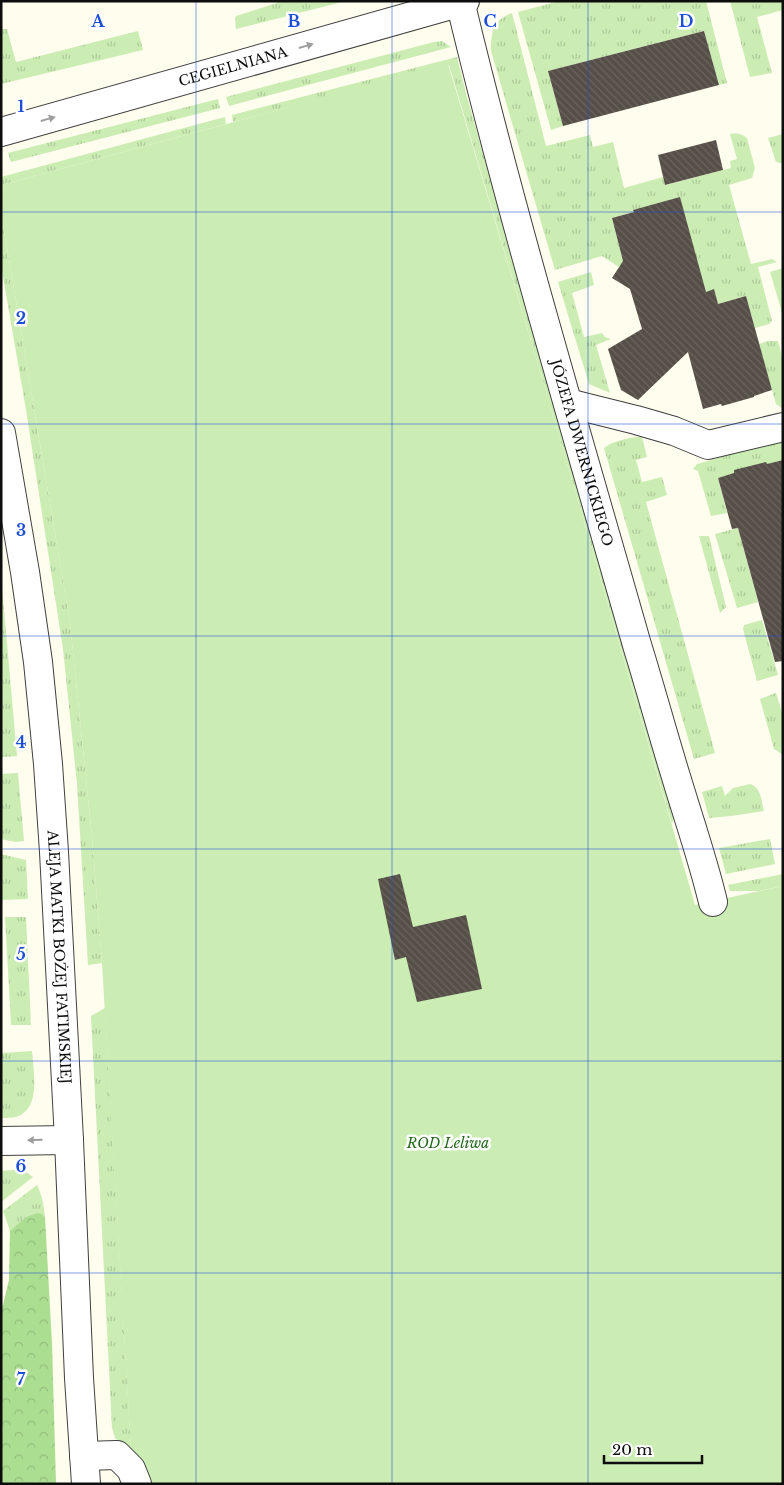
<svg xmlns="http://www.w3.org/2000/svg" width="784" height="1485" font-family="'Libre Baskerville',serif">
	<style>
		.grass { fill: url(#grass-tufts) }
		.forest { fill: url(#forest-crowns) }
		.garden { fill: #cbecb3 }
		.building { fill: url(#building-back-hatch) }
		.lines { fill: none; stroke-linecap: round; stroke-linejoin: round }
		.minor-casing { stroke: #404040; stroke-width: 30 }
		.minor { stroke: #fff; stroke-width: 28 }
		.oneway { fill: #9e9e9e }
		.grid { fill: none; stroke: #1d4ed8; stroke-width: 1; stroke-opacity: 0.55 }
		.labels { text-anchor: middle; stroke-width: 5; stroke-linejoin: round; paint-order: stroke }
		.street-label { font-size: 14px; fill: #0d0d0d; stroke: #fff }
		.park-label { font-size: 14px; font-style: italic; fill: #206918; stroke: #fff }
		.grid-label { font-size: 16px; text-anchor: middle; font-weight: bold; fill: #1d4ed8; stroke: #fff; stroke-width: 5; stroke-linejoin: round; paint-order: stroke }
	</style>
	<defs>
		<pattern id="grass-tufts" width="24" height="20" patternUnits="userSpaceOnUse" patternTransform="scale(1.25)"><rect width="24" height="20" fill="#cbecb3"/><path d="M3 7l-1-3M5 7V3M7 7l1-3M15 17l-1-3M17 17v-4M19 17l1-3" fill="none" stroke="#adc999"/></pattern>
		<pattern id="forest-crowns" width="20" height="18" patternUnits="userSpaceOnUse" patternTransform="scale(1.25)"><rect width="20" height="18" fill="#acde91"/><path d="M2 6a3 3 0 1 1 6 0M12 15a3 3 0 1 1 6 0" fill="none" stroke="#93bd7c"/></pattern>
		<pattern id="building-back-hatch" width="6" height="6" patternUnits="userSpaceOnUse" patternTransform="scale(1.25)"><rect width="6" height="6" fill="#564f48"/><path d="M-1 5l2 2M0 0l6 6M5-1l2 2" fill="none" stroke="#69645e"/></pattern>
	</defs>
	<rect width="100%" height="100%" fill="#fffded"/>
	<g class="grass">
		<polygon points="277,1 346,1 236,29 235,19 236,16 277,3"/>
		<polygon points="559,1 706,1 727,83 719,85 704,31 548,71 563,126 551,130 518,12"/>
		<polygon points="730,1 783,1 783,10 757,17 772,73 750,77"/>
		<path d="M512 13 546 146 590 135 593 147 613 142 624 188 663 177 666 185 731 168 730 161 737 159 730 134C736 132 742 134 747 138L755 168 752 178 729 185 751 264 772 259 777 262 758 267 772 321 769 324 755 328 746 296 718 304 714 290 706 292 634 210V212L612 218 624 265 619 267 602 256 555 270 491 51C491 32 493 20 512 13Z"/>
		<polygon points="1,27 2,29 7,29 16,62 138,31 143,50 1,84"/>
		<polygon points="442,41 451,47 229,106 226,97 434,42"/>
		<polygon points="457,57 467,97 508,241 674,818 672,824 549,401 449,65 233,122 232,115"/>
		<polygon points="218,99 220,108 11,162 8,153"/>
		<polygon points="225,117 226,124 1,185 1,177"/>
		<polygon points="783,134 783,163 780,163 776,162 768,138"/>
		<polygon points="1,212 70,622 92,837 102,963 88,965 77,784 63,649 26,410 1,265"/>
		<polygon points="783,268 783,316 770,272"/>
		<polygon points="591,272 594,285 572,293 584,337 602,333 605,337 611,339 596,345 610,393 589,384 558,282"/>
		<polygon points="767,341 778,341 783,360 782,408 776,404 759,344"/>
		<path d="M636 437H642L647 457 636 460 642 482 662 477 667 495 646 502 715 753 694 759 604 448C614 441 624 439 636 437Z"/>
		<polygon points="783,439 783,460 718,478 727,513 711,516 698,471 693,469 697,464"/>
		<polygon points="738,528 758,602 737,608 715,534"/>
		<polygon points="699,536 709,536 726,607 720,613"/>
		<polygon points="1,576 17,756 1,757"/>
		<polygon points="762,620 778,675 757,681 743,629 744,625"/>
		<polygon points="776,693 783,716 783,755 774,749 760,699"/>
		<polygon points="18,773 24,841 15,842 1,839 1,774"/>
		<path d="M750 784C762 788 761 801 764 811L731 816 709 818 702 792 722 786 725 796 733 788Z"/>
		<polygon points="770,839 775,864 726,874 719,848"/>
		<polygon points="1,854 26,860 28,899 1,900"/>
		<polygon points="783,874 783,886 758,891 730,891 728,885"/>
		<polygon points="5,917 26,917 31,1025 11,1025"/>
		<polygon points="105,1008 130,1432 131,1451 115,1438 112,1428 91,1016"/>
		<path d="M32 1051C33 1069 41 1103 21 1115 16 1118 7 1118 1 1118V1053Z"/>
		<polygon points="14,1170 26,1172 33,1177 1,1202 1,1171"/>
		<path d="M37 1185C42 1195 44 1206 45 1217L42 1214 15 1227 10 1231 3 1211Z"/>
	</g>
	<polygon class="forest" points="38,1213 42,1214 45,1217 52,1343 56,1484 1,1484 1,1308 3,1305 9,1280 10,1231 26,1217"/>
	<polygon class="garden" points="448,64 549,401 695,905 783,886 783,1484 147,1484 131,1451 102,963 92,837 70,622 1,212 1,185"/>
	<g class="building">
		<polygon points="704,31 719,85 563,126 548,71"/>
		<polygon points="716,140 723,170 665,185 658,155"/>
		<polygon points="680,197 706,292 714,289 718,304 746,296 772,390 754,396 754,397 722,406 721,404 703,409 688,352 638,400 621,390 608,349 642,329 630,289 612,278 623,261 612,218 634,212 633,210"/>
		<polygon points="783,460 783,661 775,662 738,528 732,529 718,478 734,473 734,470 766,462 767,464"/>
		<polygon points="400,874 413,927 466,915 482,989 417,1002 406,957 395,960 378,879"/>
	</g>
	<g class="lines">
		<g class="minor-casing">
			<g id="minor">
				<path id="s1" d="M460 1C512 218 576 431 637 645 651 690 663 735 677 780 689 820 703 860 713 902"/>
				<path id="s2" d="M1 132 465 1"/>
				<polyline points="568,403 636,420 674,431 708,445 783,427"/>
				<path id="s3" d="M1 433 25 572 38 662 48 764 54 852 69 1140 79 1378 86 1484"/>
				<polyline points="1,1141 69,1140"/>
				<polyline points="84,1456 117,1455 131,1469 137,1484"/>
			</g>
		</g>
		<use href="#minor" class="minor"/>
	</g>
	<defs><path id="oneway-solid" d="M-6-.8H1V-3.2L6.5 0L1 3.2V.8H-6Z" transform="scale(1.25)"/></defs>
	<g class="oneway">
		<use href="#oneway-solid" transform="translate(306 46) rotate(-16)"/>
		<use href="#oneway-solid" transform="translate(48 119) rotate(-16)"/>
		<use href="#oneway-solid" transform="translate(35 1140) rotate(179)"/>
	</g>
	<path class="grid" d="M196 1V1484M392 1V1484M588 1V1484M1 212H783M1 424H783M1 636H783M1 849H783M1 1061H783M1 1273H783"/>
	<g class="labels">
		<g class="street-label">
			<text dy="5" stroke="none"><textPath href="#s2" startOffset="241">CEGIELNIANA</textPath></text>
			<text dy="5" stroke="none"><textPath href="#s1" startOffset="468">JÓZEFA DWERNICKIEGO</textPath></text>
			<text dy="5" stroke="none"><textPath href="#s3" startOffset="528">ALEJA MATKI BOŻEJ FATIMSKIEJ</textPath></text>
		</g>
		<g class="park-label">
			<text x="448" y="1148">ROD Leliwa</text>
		</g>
	</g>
	<g class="grid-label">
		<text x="98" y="27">A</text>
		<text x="294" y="27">B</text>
		<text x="490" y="27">C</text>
		<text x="686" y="27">D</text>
		<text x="21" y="112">1</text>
		<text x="21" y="324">2</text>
		<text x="21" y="536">3</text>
		<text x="21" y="748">4</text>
		<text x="21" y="960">5</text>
		<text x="21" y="1172">6</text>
		<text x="21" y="1385">7</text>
	</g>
	<rect width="784" height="1485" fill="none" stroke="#0d0d0d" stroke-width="5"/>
	<path d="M604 1455v8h98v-8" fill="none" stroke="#0d0d0d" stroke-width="2.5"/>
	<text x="612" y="1455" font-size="15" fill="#0d0d0d" stroke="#ffffff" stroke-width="4" paint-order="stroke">20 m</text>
</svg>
